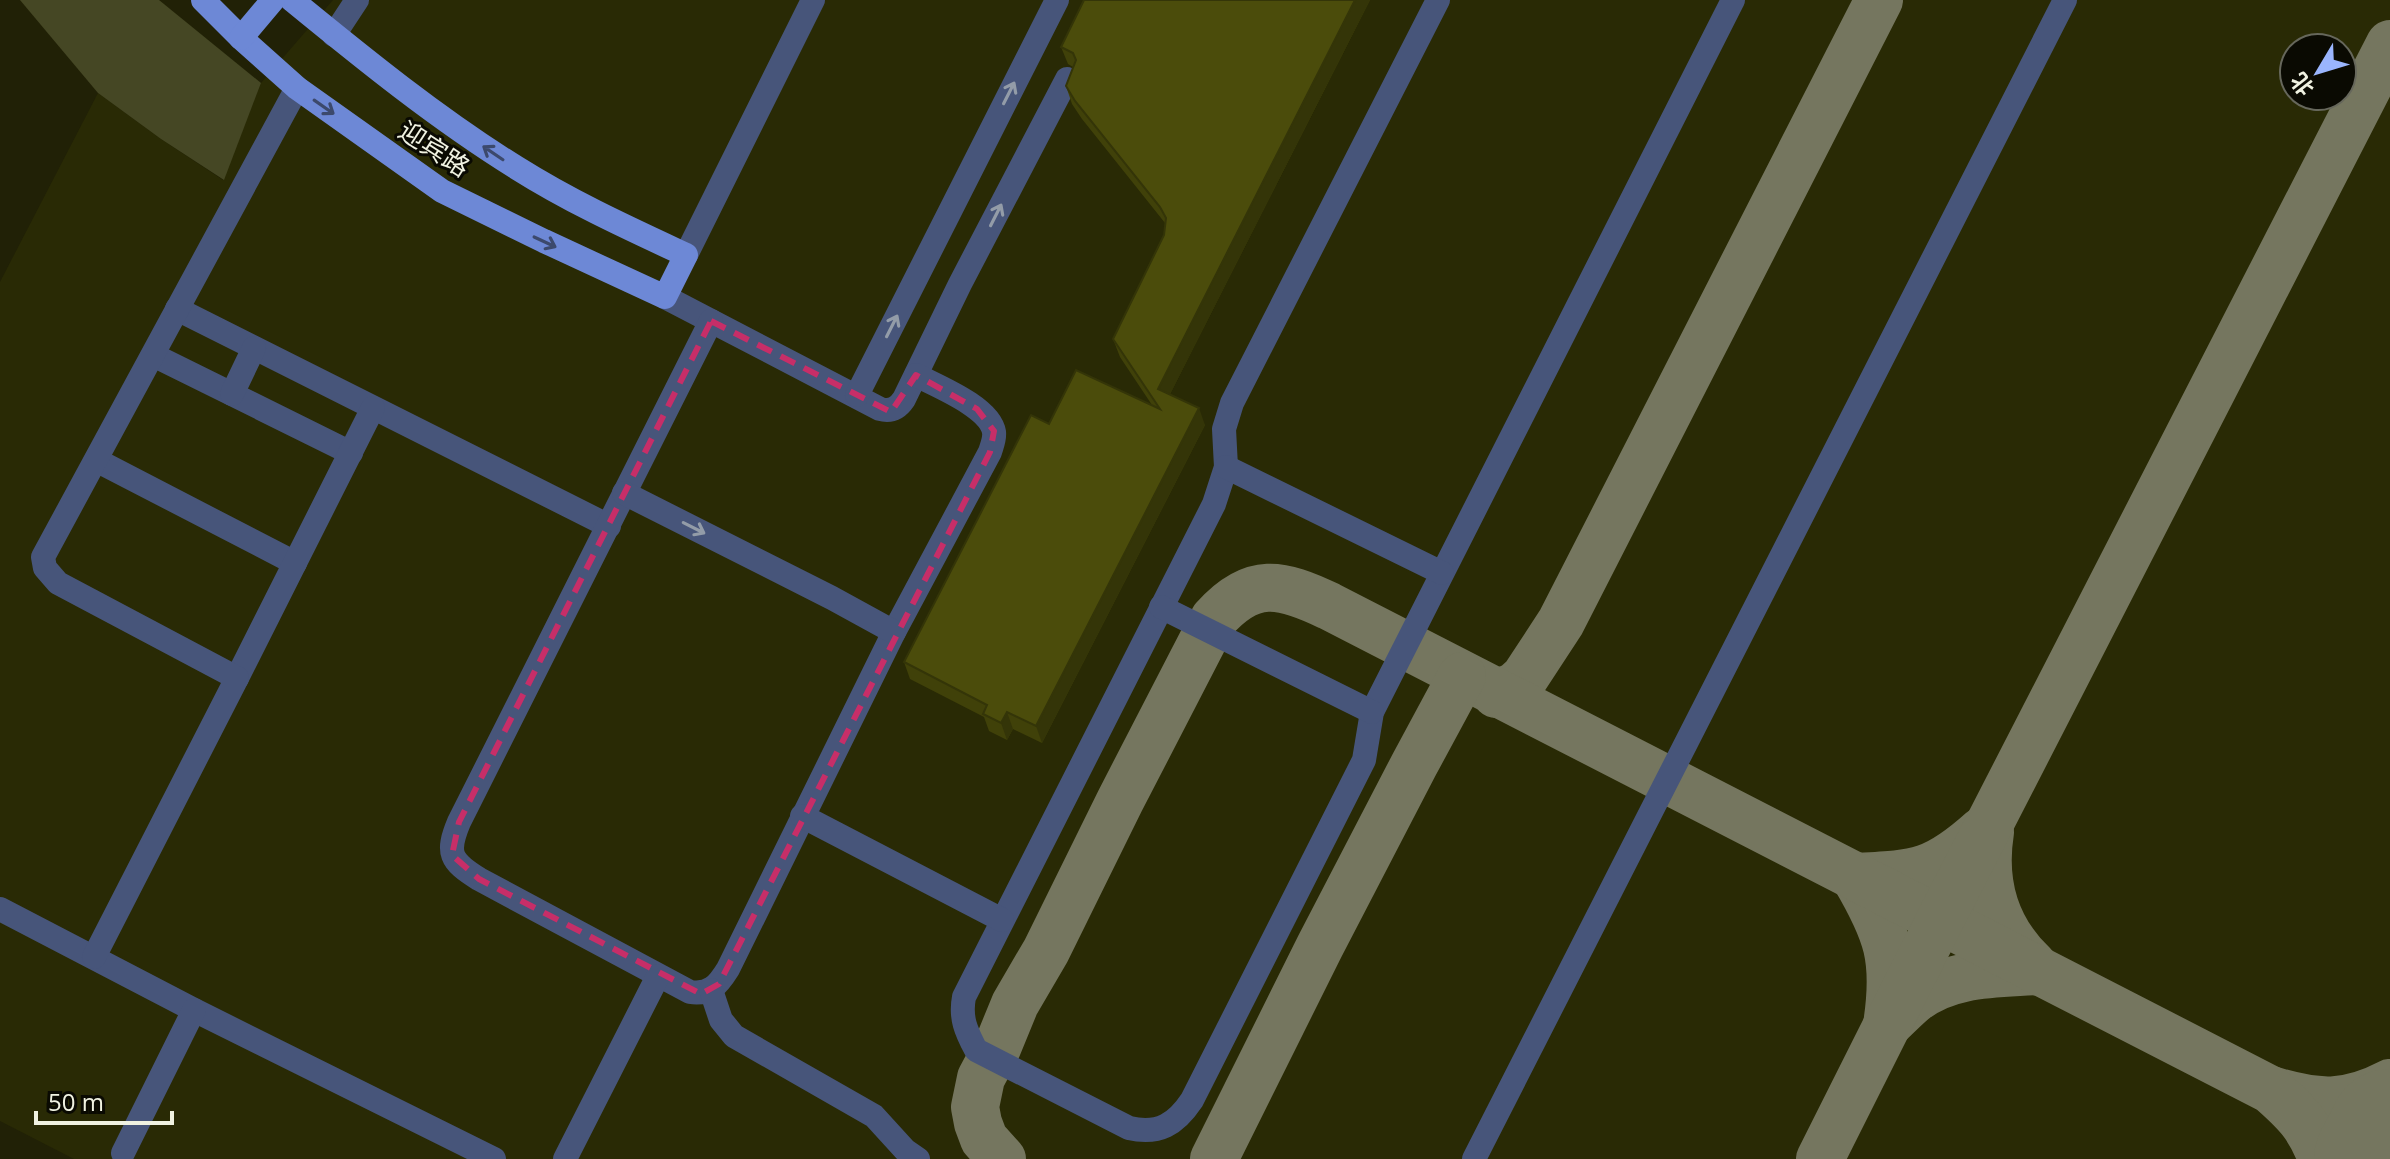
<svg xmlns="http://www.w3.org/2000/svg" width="2390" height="1159" font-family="'Open Sans','Noto Sans SC',sans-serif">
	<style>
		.built { fill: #292a05; fill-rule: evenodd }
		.green { fill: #454724 }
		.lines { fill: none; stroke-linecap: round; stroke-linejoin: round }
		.taxiway { stroke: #75765f; stroke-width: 48 }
		.runway { stroke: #75765f; stroke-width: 122 }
		.minor { stroke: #47557a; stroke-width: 24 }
		.major { stroke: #6d88d6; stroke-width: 24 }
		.wall { fill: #404109 }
		.shaded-wall { fill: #343508 }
		.building { fill: #4b4c0b; stroke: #343508; stroke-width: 2 }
		.oneway { stroke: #939ca8 }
		.oneway2 { stroke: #3c496c }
		.marked { fill: none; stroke: #c72e68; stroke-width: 6; stroke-dasharray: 16 10; stroke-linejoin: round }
		.labels { text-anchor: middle; stroke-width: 6; stroke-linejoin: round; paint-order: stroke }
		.street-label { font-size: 26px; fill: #f0f2e1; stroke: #0a0a02 }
	</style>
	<rect width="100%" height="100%" fill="#212106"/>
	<path class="built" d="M333 0H2390V1159H74L0 1121V282L98 93 161 139 223 180 261 83ZM2294 48H2342V96H2294Z"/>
	<polygon class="green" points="20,0 159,0 261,83 224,180 161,139 98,93"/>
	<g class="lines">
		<g class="taxiway">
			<polyline points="1496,694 1515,686 1525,677 1561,622 1879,0"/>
			<path d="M1982 831C1934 874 1917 874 1855 877 1888 933 1897 960 1887 1025 1896 1017 1905 1007 1915 999 1951 972 1995 974 2038 971"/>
			<path d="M1990 832C1982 883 1994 928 2033 965"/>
			<path d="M2271 1090C2317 1104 2346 1106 2390 1083"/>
			<path d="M1002 1159 984 1139 978 1123 975 1107 981 1078 997 1048 1015 1004 1046 951 1120 801 1214 619C1252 576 1281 583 1329 606L2271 1090C2297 1113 2310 1126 2322 1159"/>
			<polyline points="1214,1159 1320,946 1414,765 1462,676"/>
			<polyline points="1820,1159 1940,920 2390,44"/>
		</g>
		<polyline class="runway" points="2375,1159 2390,1130"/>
		<g class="minor">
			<path d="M1438 0 1232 403 1224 429 1226 467 1214 504 964 997C960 1018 966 1031 976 1050L1129 1128C1159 1135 1176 1124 1192 1100L1364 760 1372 712 1733 0"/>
			<polyline points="334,35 357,0"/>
			<polyline points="686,255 813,0"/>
			<path d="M665 297 880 409C891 412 898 408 904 399L960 284 1067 79"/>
			<polyline points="177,309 609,526"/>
			<path d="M711 321 459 822C446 853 450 861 479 879L690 992C710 995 718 985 728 969L894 632 990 452C992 445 995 439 994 432 990 407 937 386 916 375"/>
			<polyline points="153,355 351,453"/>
			<polyline points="232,394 254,348"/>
			<polyline points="857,395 1057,0"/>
			<polyline points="96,460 295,563"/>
			<polyline points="1226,467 1442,573"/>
			<polyline points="624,493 832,598 894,632"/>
			<polyline points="1161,607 1372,712"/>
			<polyline points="237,678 373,408"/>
			<polyline points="802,816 1002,920"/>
			<polyline points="0,909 194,1010 494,1159"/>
			<polyline points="94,957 237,678 58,583 45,568 43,557 297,88"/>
			<polyline points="711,990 721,1020 734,1036 874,1116 905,1150 918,1159"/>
			<polyline points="123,1153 194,1010"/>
			<polyline points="565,1159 658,976"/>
			<polyline points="1474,1159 2065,0"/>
		</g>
		<g class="major">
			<path d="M203 0 241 38 297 88 442 191 544 241 665 297 686 255C628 228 571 202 517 168 438 119 364 59 292 0"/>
			<polyline points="241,38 273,0"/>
		</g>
	</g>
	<polygon class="wall" points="1084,0 1370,0 1170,394 1205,425 1042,743 1013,729 1007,740 989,731 984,717 910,679 904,662 1049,424 1152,405 1120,357 1113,339 1164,235 1165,223 1082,119 1072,104 1066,86 1073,67 1068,64 1061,47"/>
	<g class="shaded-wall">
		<polygon points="1355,0 1370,0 1164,406 1158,389"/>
		<polygon points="1199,408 1205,425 1042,743 1036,726"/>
		<polygon points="1007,712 1013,729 1007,740 1001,723"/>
	</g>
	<polygon class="building" points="1084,0 1355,0 1158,389 1199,408 1036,726 1007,712 1001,723 983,714 987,705 904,662 1031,415 1049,424 1076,370 1160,409 1113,339 1164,235 1166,218 1160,207 1075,101 1066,86 1076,60 1073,53 1061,47"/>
	<defs><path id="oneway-shaft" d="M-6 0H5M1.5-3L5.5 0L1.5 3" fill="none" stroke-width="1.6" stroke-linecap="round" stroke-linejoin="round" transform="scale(2)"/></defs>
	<g class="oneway">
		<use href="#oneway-shaft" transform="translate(1009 93) rotate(-63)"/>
		<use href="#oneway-shaft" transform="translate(996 215) rotate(-63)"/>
		<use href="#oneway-shaft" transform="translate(892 326) rotate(-63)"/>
		<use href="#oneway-shaft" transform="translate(694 528) rotate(27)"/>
	</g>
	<g class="oneway2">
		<use href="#oneway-shaft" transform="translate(324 107) rotate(35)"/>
		<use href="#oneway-shaft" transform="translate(493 153) rotate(-146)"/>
		<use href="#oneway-shaft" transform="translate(545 242) rotate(25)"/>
	</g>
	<path class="marked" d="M711 321 891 412 916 375 977 409 994 431 990 452 719 984 701 994 479 879 452 855 459 822Z"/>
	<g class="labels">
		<g class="street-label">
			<text transform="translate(434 149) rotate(33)" y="9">迎宾路</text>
		</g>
	</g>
	<g transform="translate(2318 72) rotate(232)"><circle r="38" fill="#0a0a02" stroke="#66675b" stroke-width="2"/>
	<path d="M0-6L14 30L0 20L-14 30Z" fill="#9ab5fd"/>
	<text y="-12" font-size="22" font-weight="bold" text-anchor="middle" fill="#f0f2e1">北</text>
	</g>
	<path d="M36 1111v12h136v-12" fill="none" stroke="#f0f2e1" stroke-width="4"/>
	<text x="48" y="1111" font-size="24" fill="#f0f2e1" stroke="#0a0a02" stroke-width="6" paint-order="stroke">50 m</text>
</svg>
